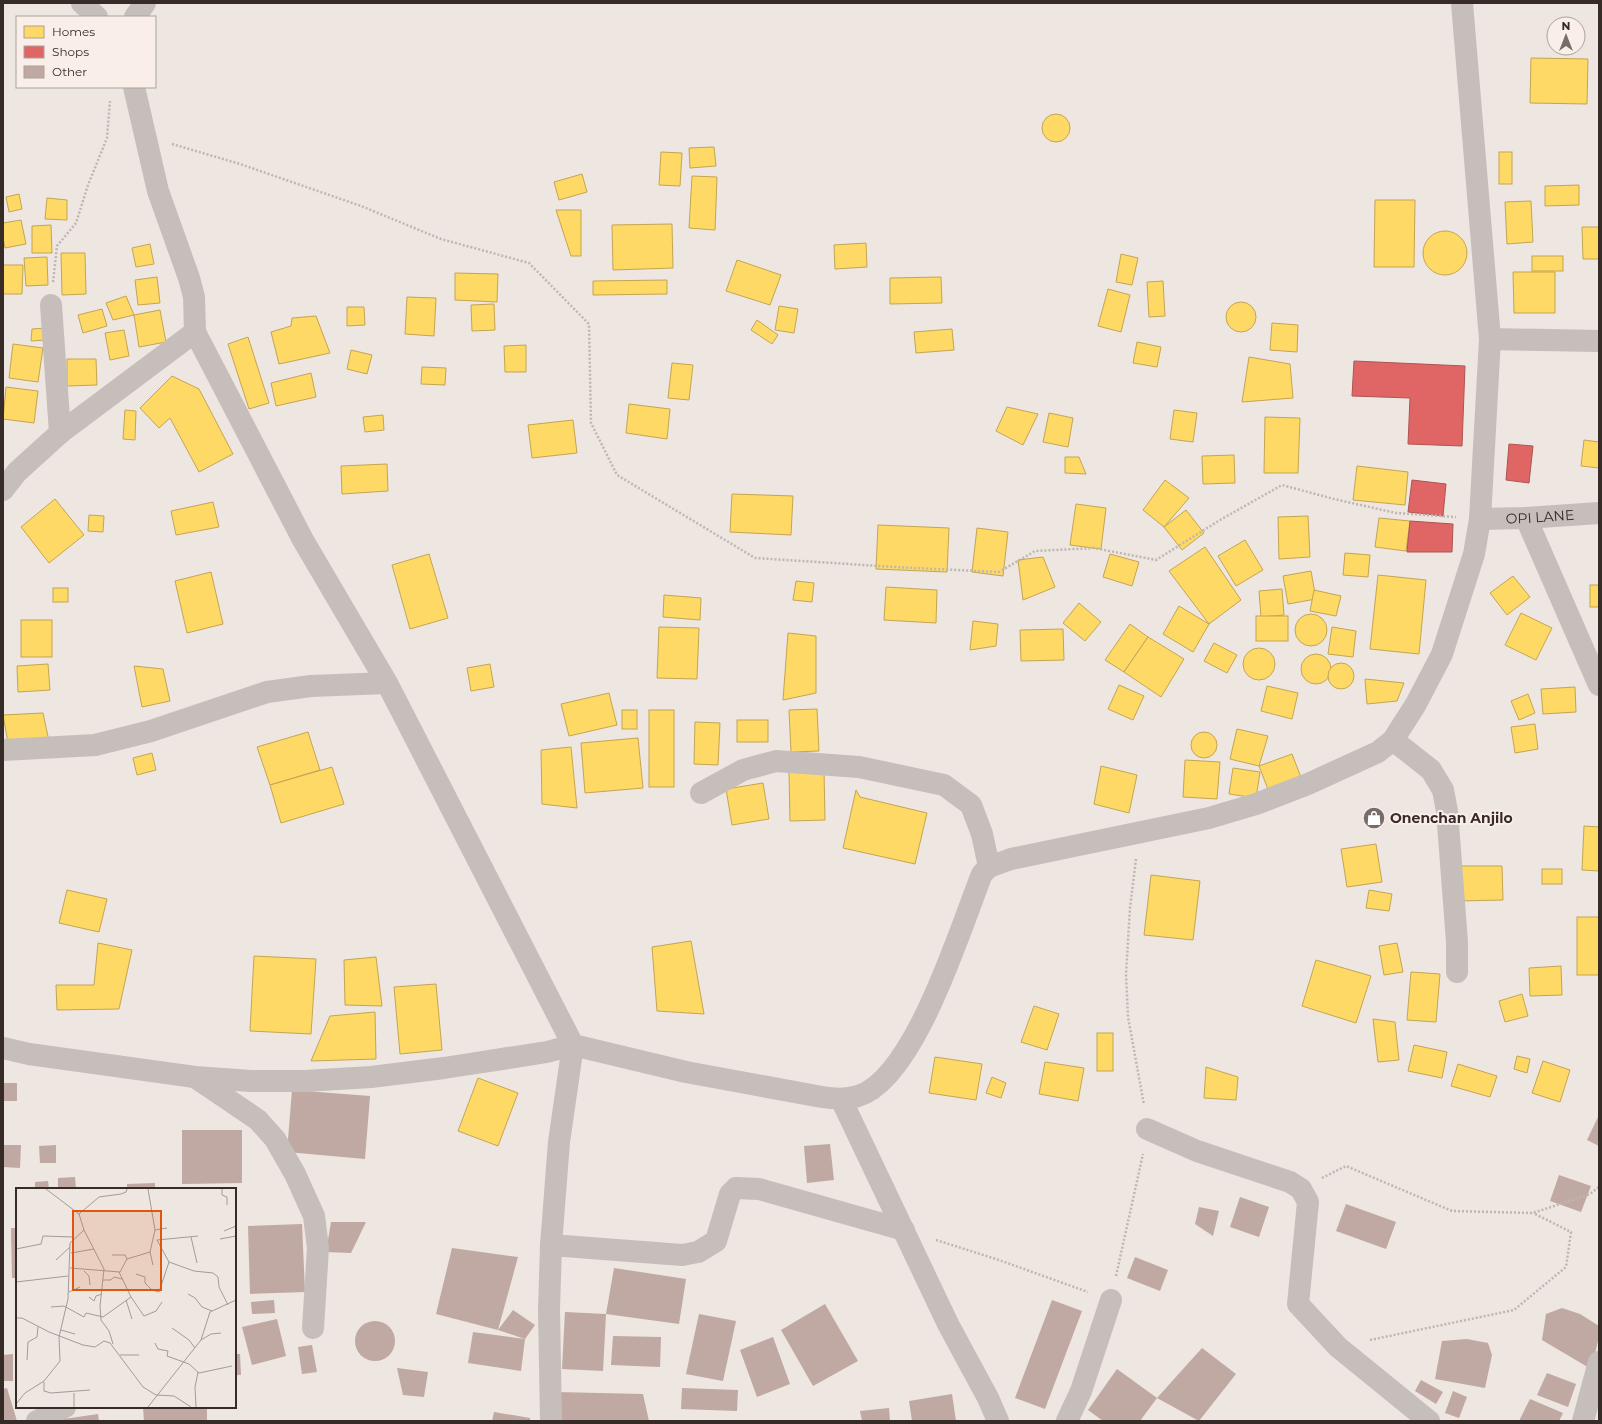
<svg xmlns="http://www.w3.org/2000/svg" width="1602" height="1424" font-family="Montserrat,sans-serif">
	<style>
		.homes { fill: #ffd966; stroke: #c3a553 }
		.shops { fill: #e06666; stroke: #ad5453 }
		.building { fill: #c0a8a3 }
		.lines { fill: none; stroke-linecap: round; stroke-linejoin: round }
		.path { stroke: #bfb6b2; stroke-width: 2.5; stroke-dasharray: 2 2; stroke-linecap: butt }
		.minor { stroke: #c6beba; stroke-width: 22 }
		.labels { text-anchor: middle; stroke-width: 4; stroke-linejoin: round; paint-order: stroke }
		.street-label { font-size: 14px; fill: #372b28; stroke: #f9efe8 }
		.poi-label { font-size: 14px; font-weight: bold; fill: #372b28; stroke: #f9efe8; text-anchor: start }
		.inset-road { fill: none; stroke: #a49b97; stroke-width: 1 }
		.view { fill: #df570d; fill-opacity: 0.15; stroke: #df570d; stroke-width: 2 }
		.inset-edge { fill: none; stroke: #372b28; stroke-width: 2 }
	</style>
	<rect width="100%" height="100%" fill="#ede6e1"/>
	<g class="homes">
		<polygon points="1531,58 1588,59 1587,104 1530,103"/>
		<circle cx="1056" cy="128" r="14"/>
		<polygon points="714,147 716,166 690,168 689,148"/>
		<polygon points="661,152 682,153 680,186 659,185"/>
		<rect x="1499" y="152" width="13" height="32"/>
		<polygon points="582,174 587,192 559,200 554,182"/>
		<polygon points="692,176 717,177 715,230 689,228"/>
		<polygon points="1579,185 1579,205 1545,206 1545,186"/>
		<polygon points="19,194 22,209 9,212 6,197"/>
		<polygon points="47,198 67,200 67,220 45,219"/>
		<polygon points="1375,200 1415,200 1414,267 1374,267"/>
		<polygon points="1531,201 1533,242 1507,244 1505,202"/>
		<polygon points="556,210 581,210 581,256 571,256"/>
		<polygon points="21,220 26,244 5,248 3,238 3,223"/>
		<polygon points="672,224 673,268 613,270 612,225"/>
		<polygon points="51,225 52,253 32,253 32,226"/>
		<polygon points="1582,227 1599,227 1599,259 1583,259"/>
		<circle cx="1445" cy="253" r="22"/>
		<polygon points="866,243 867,267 835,269 834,245"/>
		<polygon points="150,244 154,264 136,267 132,248"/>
		<polygon points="61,253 85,253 86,294 62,295"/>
		<polygon points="1121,254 1138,258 1132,285 1116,282"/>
		<rect x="1532" y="256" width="31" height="15"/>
		<polygon points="47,257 48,285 26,286 24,258"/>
		<polygon points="737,260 781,275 770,305 726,291"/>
		<polygon points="3,265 23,265 22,294 3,294"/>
		<polygon points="1513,272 1555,272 1555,313 1514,313"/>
		<polygon points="455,273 498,274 497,302 455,300"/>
		<polygon points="157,277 160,303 138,305 135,280"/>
		<polygon points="941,277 942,303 890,304 890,278"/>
		<polygon points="667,280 667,294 593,295 593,281"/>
		<polygon points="1163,281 1165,316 1149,317 1147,282"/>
		<polygon points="1108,289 1130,295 1121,332 1098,326"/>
		<polygon points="126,296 134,315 113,320 106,303"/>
		<polygon points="407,297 436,298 434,336 405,334"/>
		<circle cx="1241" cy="317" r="15"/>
		<polygon points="494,304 495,330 472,331 471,305"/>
		<polygon points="779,306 798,309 794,333 775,330"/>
		<polygon points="347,307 364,307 365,325 347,326"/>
		<polygon points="102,309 107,326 83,333 78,315"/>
		<polygon points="160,310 166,342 139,347 134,315"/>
		<polygon points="316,316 330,353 279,364 271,332 291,326 292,318"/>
		<polygon points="757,320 778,335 772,344 751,330"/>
		<polygon points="1272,323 1298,325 1297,352 1270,350"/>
		<polygon points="45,328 45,340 31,341 32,329"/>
		<polygon points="952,329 954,350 916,353 914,332"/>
		<polygon points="124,330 129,356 110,360 105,333"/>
		<polygon points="248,337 269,403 249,409 228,344"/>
		<polygon points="1137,342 1161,347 1157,367 1133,363"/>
		<polygon points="13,344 43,348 38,382 9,378"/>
		<polygon points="526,345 526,372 505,372 504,346"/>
		<polygon points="351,350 372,355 367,374 347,369"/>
		<polygon points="1249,357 1290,364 1293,398 1242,402"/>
		<polygon points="67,359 96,359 97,385 67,386"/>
		<polygon points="672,363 693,365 689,400 668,398"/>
		<polygon points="422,367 446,368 445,385 421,384"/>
		<polygon points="311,373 316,397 276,406 271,383"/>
		<polygon points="172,376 199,389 233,454 199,472 170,418 159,428 140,408"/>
		<polygon points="6,387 38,391 34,423 3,419"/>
		<polygon points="629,404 670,409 667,439 626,433"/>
		<polygon points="1007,407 1038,414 1023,445 996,431"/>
		<polygon points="125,410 136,411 135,440 123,439"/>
		<polygon points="1174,410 1197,413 1193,442 1170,439"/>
		<polygon points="1049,413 1073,418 1068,447 1043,442"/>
		<polygon points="383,415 384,430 365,432 363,417"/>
		<polygon points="1265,417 1300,418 1298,473 1264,473"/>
		<polygon points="573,420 577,453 532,458 528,425"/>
		<polygon points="1584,440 1599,442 1599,468 1581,466"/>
		<polygon points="1234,455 1235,483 1203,484 1202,456"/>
		<polygon points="1065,457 1079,457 1086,474 1065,473"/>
		<polygon points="387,464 388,491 342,494 341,466"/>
		<polygon points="1357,466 1408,472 1405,505 1353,500"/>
		<polygon points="1165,480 1189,498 1164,527 1143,510"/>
		<polygon points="732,494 793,496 791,535 730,532"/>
		<polygon points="55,499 84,535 49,563 21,527"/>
		<polygon points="213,502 219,527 176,535 171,511"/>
		<polygon points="1076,504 1106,508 1101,549 1070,545"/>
		<polygon points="1186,510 1204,533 1182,550 1164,527"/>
		<polygon points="89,515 104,516 103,532 88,531"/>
		<polygon points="1308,516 1310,557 1279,559 1278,517"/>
		<polygon points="1379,518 1410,521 1406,551 1375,547"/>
		<polygon points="878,525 949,528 947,572 876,569"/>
		<polygon points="977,528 1008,532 1003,576 972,572"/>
		<polygon points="1245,540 1263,570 1236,586 1218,556"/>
		<polygon points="1205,547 1241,600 1209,624 1169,571"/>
		<polygon points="1345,553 1370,555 1368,577 1343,575"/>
		<polygon points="429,554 448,618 410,629 392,565"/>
		<polygon points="1110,554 1139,562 1132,586 1103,577"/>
		<polygon points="1043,557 1055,587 1023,600 1018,560"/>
		<polygon points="1311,571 1316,599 1288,604 1283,576"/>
		<polygon points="211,572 223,624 187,633 175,581"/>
		<polygon points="1378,575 1426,580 1419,654 1370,649"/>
		<polygon points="1513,576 1530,597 1507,615 1490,593"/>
		<polygon points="796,581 814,583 812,602 793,600"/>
		<rect x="1590" y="585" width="9" height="22"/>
		<polygon points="886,587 937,590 936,623 884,620"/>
		<rect x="53" y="588" width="15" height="14"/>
		<polygon points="1282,589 1284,615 1261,617 1259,591"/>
		<polygon points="1314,590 1341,596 1336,616 1310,611"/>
		<polygon points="664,595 701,598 700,620 663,617"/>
		<polygon points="1079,603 1101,622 1085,641 1063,623"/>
		<polygon points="1179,606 1209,624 1193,652 1163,634"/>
		<polygon points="1521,613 1552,628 1536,660 1505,645"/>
		<circle cx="1311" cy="630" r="16"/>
		<rect x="1256" y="616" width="32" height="25"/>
		<rect x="21" y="620" width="31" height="37"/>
		<polygon points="973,621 998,624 996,646 970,650"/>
		<polygon points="1130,624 1148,637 1124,672 1105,660"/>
		<polygon points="659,627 699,628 697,679 657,678"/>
		<polygon points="1332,627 1356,631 1353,657 1328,654"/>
		<polygon points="1063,629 1064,660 1021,661 1020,630"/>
		<polygon points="788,633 816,636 816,693 783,700"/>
		<polygon points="1148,637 1184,659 1161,697 1124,672"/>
		<polygon points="1214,643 1237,655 1227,673 1204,661"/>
		<circle cx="1259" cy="664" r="16"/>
		<circle cx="1316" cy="669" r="15"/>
		<circle cx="1341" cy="676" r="13"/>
		<polygon points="48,664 50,690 18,692 17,666"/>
		<polygon points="490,664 494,687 471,691 467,668"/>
		<polygon points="134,666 163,669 170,701 142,707"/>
		<polygon points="1365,679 1404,683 1397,701 1367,704"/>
		<polygon points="1119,685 1144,696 1133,720 1108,709"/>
		<polygon points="1267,686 1298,693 1292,719 1261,711"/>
		<polygon points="1575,687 1576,712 1543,714 1541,689"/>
		<polygon points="609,693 617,725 569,736 561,704"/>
		<polygon points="1528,694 1535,713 1519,720 1511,701"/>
		<polygon points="817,709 819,751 791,752 789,710"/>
		<rect x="622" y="710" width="15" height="19"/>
		<rect x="649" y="710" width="25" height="77"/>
		<polygon points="43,713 50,746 9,748 3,715"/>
		<rect x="737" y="720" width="31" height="22"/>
		<polygon points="695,722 720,723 718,765 694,764"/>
		<polygon points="1535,724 1538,749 1515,753 1511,727"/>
		<polygon points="1237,729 1268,736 1259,766 1230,759"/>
		<circle cx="1204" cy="745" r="13"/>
		<polygon points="308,732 320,770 270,785 257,747"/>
		<polygon points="638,738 643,788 585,793 581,743"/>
		<polygon points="571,747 577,808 542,804 541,750"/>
		<polygon points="152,753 156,770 137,775 133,758"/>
		<polygon points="1292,754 1302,780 1269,792 1259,766"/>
		<polygon points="1185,760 1220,762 1217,799 1183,797"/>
		<polygon points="1101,766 1137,775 1129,813 1094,804"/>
		<polygon points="332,767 344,804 281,823 270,785"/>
		<polygon points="1233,768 1260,772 1256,798 1229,794"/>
		<polygon points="824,771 825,820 790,821 789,772"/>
		<polygon points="763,783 769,819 732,825 726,789"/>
		<polygon points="856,790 860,797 927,813 915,864 843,848"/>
		<polygon points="1584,826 1599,827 1599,871 1582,870"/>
		<polygon points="1376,844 1382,882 1347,887 1341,849"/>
		<polygon points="1456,866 1502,866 1503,900 1457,901"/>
		<rect x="1542" y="869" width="20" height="15"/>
		<polygon points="1151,875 1200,881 1193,940 1144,935"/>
		<polygon points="67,890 107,899 99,932 59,923"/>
		<polygon points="1369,890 1392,894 1389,911 1366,908"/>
		<rect x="1577" y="917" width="22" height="58"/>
		<polygon points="691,941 704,1014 657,1011 652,947"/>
		<polygon points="98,943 132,950 119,1009 57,1010 56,985 94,985"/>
		<polygon points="1397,943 1403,972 1384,975 1379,946"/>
		<polygon points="254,956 316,959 311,1034 250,1031"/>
		<polygon points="376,957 382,1006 345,1005 344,960"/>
		<polygon points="1316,960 1371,976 1356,1023 1302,1006"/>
		<polygon points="1561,966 1562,995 1530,996 1529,968"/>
		<polygon points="1411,972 1440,974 1436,1022 1407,1020"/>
		<polygon points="436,984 442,1050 400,1054 394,987"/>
		<polygon points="1522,994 1528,1016 1505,1022 1499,1001"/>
		<polygon points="1034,1006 1059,1014 1047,1050 1021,1042"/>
		<polygon points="375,1012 376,1059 311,1061 330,1016"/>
		<polygon points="1373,1019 1395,1022 1399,1060 1378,1062"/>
		<rect x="1097" y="1033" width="16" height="38"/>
		<polygon points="1414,1045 1447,1052 1442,1078 1408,1071"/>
		<polygon points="1517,1056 1530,1059 1527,1073 1514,1069"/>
		<polygon points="935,1057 982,1064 976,1100 929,1093"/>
		<polygon points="1543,1061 1570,1070 1560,1102 1532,1093"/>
		<polygon points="1045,1062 1084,1068 1078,1101 1039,1094"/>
		<polygon points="1458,1064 1497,1076 1490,1097 1451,1086"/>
		<polygon points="1206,1067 1238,1077 1236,1100 1204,1098"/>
		<polygon points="992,1077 1006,1083 1001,1098 986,1093"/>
		<polygon points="478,1078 518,1093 498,1146 458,1131"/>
	</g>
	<g class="shops">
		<polygon points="1354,361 1465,366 1462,446 1408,444 1410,398 1352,396"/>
		<polygon points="1509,444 1533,446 1529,483 1506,480"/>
		<polygon points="1412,480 1446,484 1443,516 1408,512"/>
		<polygon points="1410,521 1453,524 1452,552 1407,552"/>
	</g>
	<g class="building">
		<rect x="3" y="1083" width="14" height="18"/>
		<polygon points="292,1090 370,1096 365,1159 287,1152"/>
		<polygon points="1599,1115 1599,1146 1587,1140"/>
		<polygon points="182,1130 242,1130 242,1183 182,1184"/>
		<polygon points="830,1144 834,1180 807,1183 804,1146"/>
		<polygon points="3,1145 21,1145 20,1168 3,1167"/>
		<polygon points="56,1145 56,1163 40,1163 39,1146"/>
		<polygon points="1559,1175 1591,1186 1581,1212 1550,1201"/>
		<polygon points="75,1177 76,1189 58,1189 58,1178"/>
		<polygon points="48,1181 49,1189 35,1189 35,1182"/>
		<polygon points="155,1183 155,1189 127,1189 127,1184"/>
		<polygon points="1240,1197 1269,1207 1259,1237 1230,1227"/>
		<polygon points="1346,1204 1396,1222 1386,1249 1336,1231"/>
		<polygon points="1199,1207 1219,1211 1213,1236 1195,1224"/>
		<polygon points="331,1222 366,1222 351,1253 326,1252"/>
		<polygon points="302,1224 305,1292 250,1294 248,1226"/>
		<polygon points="11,1228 17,1228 17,1278 12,1278"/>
		<polygon points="452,1248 518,1257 498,1330 436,1314"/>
		<polygon points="1135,1257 1168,1270 1160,1291 1127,1278"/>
		<polygon points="614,1268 686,1279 679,1324 606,1314"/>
		<polygon points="274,1300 275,1313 252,1314 251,1302"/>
		<polygon points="1052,1300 1082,1311 1045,1409 1015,1398"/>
		<polygon points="825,1304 858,1361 813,1386 781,1330"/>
		<polygon points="1562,1308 1580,1314 1599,1326 1599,1337 1591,1369 1542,1340 1546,1314"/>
		<polygon points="513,1310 535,1325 525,1339 498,1330"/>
		<polygon points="565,1312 606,1314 603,1371 562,1369"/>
		<polygon points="699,1314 736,1321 723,1381 686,1374"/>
		<polygon points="277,1319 286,1356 252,1365 242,1327"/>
		<circle cx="375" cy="1341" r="20"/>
		<polygon points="473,1332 525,1339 521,1371 468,1363"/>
		<polygon points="613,1336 661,1337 660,1367 611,1365"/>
		<polygon points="773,1337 790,1384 757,1397 740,1350"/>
		<polygon points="1467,1339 1488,1343 1492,1355 1485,1388 1435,1379 1442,1341"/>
		<polygon points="312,1345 317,1372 302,1374 298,1347"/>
		<polygon points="1202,1348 1236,1374 1199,1421 1157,1398"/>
		<polygon points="13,1354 13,1381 3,1381 3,1355"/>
		<polygon points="235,1354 240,1354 241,1375 235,1375"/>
		<polygon points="397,1368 428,1372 424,1397 403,1395"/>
		<polygon points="1117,1369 1157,1398 1140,1421 1103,1421 1088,1410"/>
		<polygon points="1547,1373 1576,1384 1568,1407 1537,1395"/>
		<polygon points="1421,1380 1443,1392 1436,1404 1415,1391"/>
		<polygon points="7,1388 17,1421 3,1421 3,1389"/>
		<polygon points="682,1388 738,1390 737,1411 681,1409"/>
		<polygon points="1453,1391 1467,1397 1459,1418 1445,1413"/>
		<polygon points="556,1392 643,1394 649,1421 556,1421"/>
		<polygon points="952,1394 956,1421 912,1421 909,1401"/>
		<polygon points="1530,1399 1563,1413 1559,1421 1519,1421"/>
		<polygon points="143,1407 207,1407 207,1420 144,1421"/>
		<polygon points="889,1408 890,1421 862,1421 860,1411"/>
		<polygon points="494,1412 530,1418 530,1421 492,1421"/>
		<polygon points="98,1414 99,1421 57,1421 57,1420"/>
	</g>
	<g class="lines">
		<g class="path">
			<polyline points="172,144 240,164 361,206 441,239 529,263 589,324 591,423 617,475 755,558 895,567 999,572 1035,551 1094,548 1156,560 1220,520 1282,485 1334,499 1396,513 1456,517"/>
			<polyline points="53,282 57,246 76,223 88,185 107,138 110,101"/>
			<polyline points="1136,859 1130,908 1126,974 1128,1017 1144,1105"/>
			<polyline points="1322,1178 1346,1166 1452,1211 1533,1213 1590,1194 1599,1187"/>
			<polyline points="936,1240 999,1260 1088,1292"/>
			<polyline points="1116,1276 1143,1154"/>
			<polyline points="1370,1340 1514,1310 1566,1267 1571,1232 1533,1213"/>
		</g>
		<g class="minor">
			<polyline points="82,3 97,17"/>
			<polyline points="135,17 145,3"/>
			<polyline points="134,87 158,191 189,278 194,297 195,332 303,540 387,683 573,1045 559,1142 551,1245 549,1310 551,1421"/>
			<polyline points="51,305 60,433"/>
			<polyline points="1490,339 1599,341"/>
			<polyline points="3,490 17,472 60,433 195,332"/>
			<polyline points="1526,518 1599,685"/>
			<path id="s1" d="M1480 519 1526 518 1599 513"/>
			<polyline points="1393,740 1431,770 1443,790 1447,811 1457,942 1457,972"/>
			<polyline points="3,750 95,745 151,731 267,692 311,686 387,683"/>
			<polyline points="701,793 743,770 776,761 859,767 944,785 971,805 982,834 989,867"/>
			<path d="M3 1048 29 1054 195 1077 251 1081H305L371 1077 444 1068 547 1052 573 1045 686 1072 822 1097C834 1099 846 1100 858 1096 915 1079 961 926 982 874L989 867 1011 859 1209 818 1256 804 1308 784 1378 752 1393 740 1416 704 1442 654 1474 554 1480 519 1490 339 1462 3"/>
			<polyline points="196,1078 258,1120 275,1139 295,1174 314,1216 318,1248 313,1328"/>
			<polyline points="841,1099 948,1324 988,1398 998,1421"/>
			<polyline points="1147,1129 1197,1151 1290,1182 1301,1189 1308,1202 1298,1304 1338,1347 1429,1421"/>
			<polyline points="551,1245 682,1255 698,1252 716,1241 730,1194 736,1188 759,1189 904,1230"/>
			<polyline points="37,1421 65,1407"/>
			<polyline points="1067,1421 1081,1391 1111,1300"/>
			<polyline points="1583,1421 1599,1362"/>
		</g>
	</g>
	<defs>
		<g id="shop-disc" transform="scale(1.15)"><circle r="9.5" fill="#776c69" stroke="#f9efe8"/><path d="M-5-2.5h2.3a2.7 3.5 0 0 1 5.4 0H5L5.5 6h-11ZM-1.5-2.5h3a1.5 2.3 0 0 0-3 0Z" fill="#fff"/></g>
	</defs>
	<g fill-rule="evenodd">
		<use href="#shop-disc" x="1374" y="818"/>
	</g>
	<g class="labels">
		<g class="street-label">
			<text dy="5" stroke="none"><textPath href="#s1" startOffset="60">OPI LANE</textPath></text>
		</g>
		<g class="poi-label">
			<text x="1390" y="823">Onenchan Anjilo</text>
		</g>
	</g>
	<g transform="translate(16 1188)">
		<rect width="220" height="220" fill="#ede6e1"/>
		<path class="inset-road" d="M30 1 63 26 68 42 88 81 84 118 85 132 93 143 97 156M206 1V7L211 9V17M63 26 83 9 105 6 110 4 111 1M139 42 151 40M208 43 220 38M175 49 181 75M204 51 220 48M141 52 182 48M0 61 25 56 27 48 58 49M134 64 137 77M55 65 78 61M96 67H109L111 71M40 72 54 59M153 74 178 83 197 85 202 89 203 99 212 117M54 80 104 84 111 71 134 64 139 42 132 1M68 83 73 88 74 97M103 84 115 109 128 128 140 123 146 114M120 86 129 89V95L136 102 143 104 153 74 141 52M87 92H95L98 89 106 91M0 94 52 88M53 104 64 99M172 106 179 110 186 119 196 123M73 109 78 113 80 108 86 106M110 112 116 131M35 119 48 118 68 129 70 125 87 129 115 109M0 130H6L33 144 67 157 79 159 88 153 94 155 127 199 140 207 158 208 175 219M156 140 173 152 179 160M45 142 59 146M185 152 195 146 205 145M139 155 142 161 152 163 151 168 173 176 183 185 216 178M104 167H123M11 172 12 154 21 149 22 139M28 194V203L35 205 74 202M0 216 9 205 28 193 44 173 43 149 52 111 54 55 68 42M58 219V205M132 219 185 152 194 124 220 112M180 219 179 199 182 184"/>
		<path class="view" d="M57 23H145V102H57Z"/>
		<rect width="220" height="220" class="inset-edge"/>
	</g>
	<rect width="1602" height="1424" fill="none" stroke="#372b28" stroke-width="8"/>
	<rect x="16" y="16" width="140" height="72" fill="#f9efe8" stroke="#aba19b"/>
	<rect x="24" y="26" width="20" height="12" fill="#ffd966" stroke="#aba19b"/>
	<text x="52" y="36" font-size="12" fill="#372b28">Homes</text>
	<rect x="24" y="46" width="20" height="12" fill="#e06666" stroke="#aba19b"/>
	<text x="52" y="56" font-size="12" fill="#372b28">Shops</text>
	<rect x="24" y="66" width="20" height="12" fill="#c0a8a3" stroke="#aba19b"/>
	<text x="52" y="76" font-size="12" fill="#372b28">Other</text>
	<g transform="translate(1566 36)"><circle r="19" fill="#f9efe8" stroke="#aba19b"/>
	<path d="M0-3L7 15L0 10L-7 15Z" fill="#776c69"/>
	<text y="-6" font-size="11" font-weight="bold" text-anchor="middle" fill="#372b28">N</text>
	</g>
</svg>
